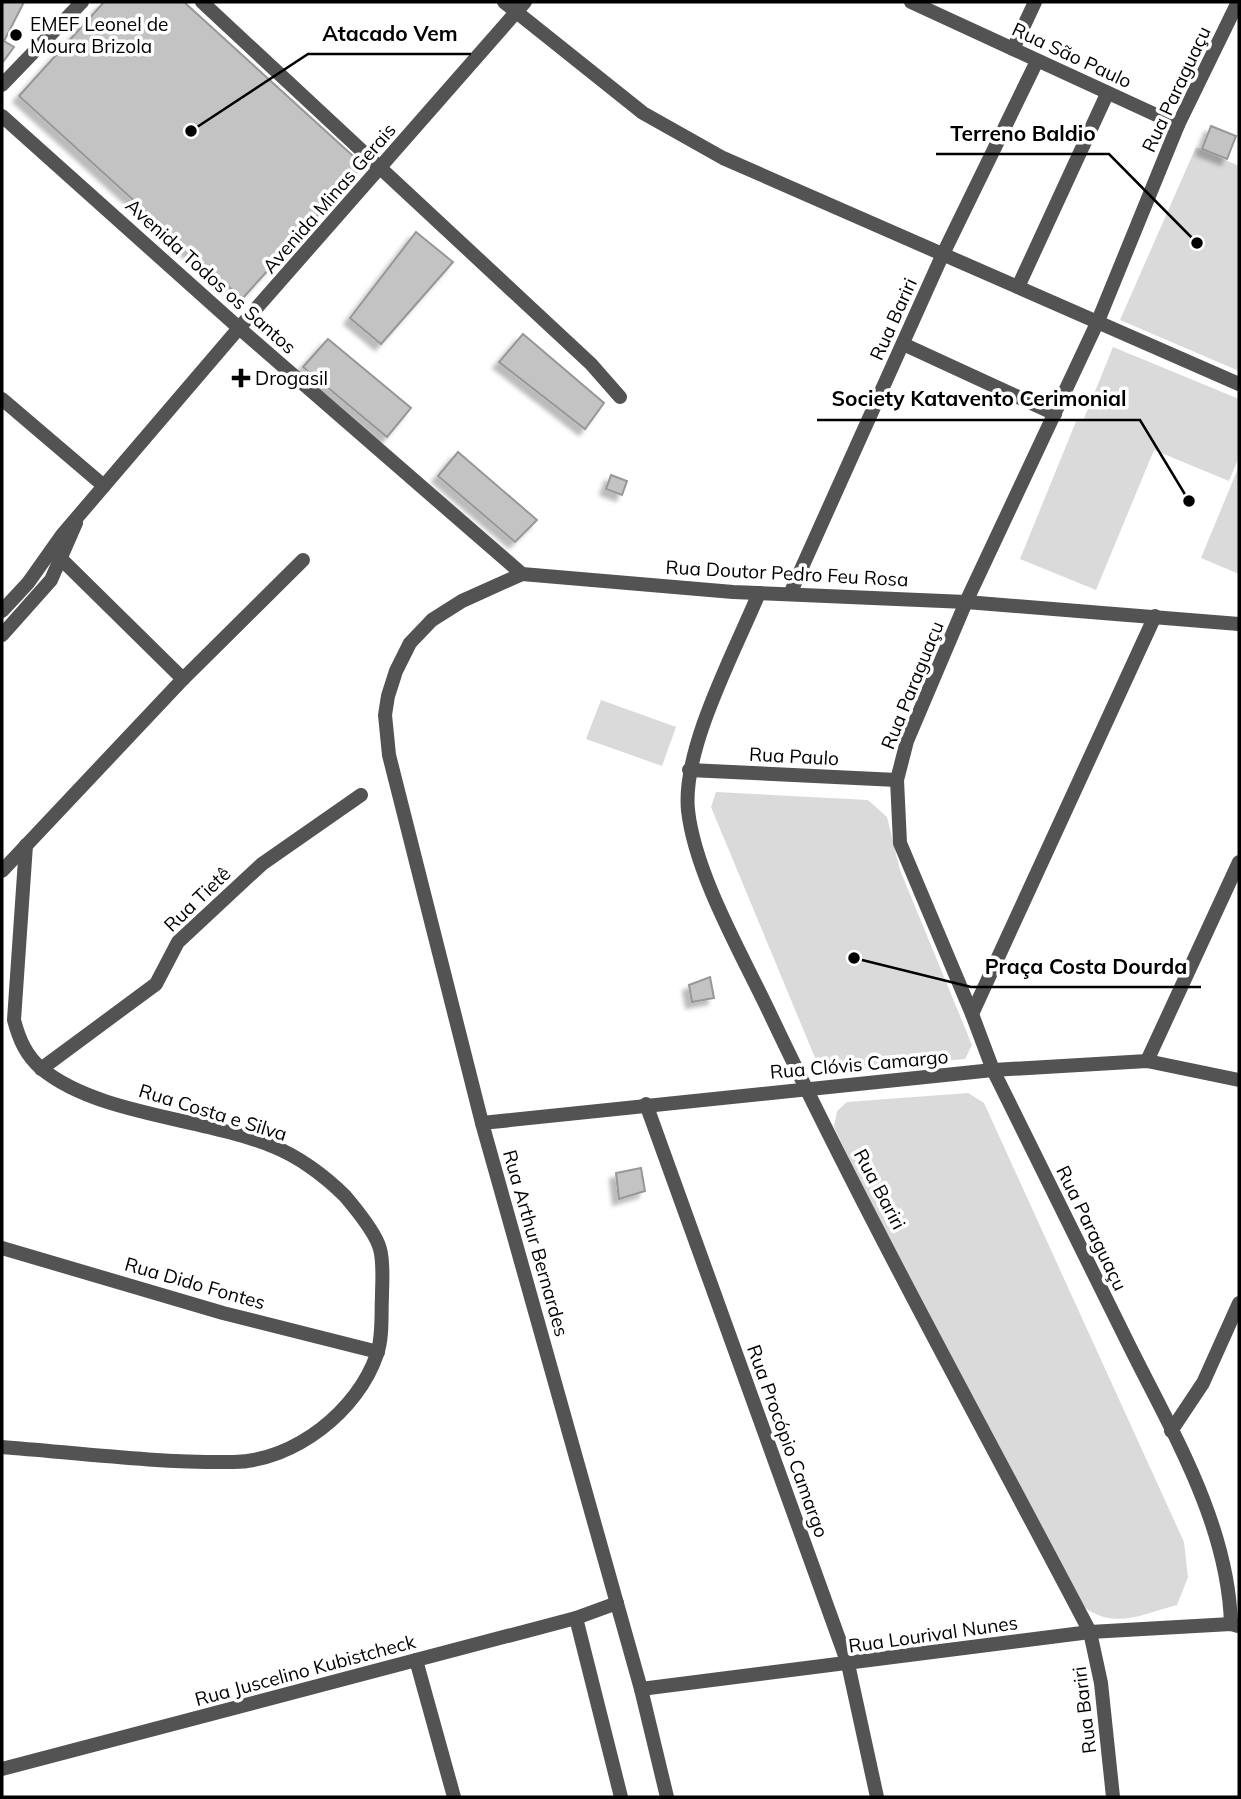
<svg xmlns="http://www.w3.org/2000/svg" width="1241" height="1799" font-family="Mulish,sans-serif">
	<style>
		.green { fill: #dadada }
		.building { fill: #c3c3c3; stroke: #979797; stroke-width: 2; filter: url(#shadow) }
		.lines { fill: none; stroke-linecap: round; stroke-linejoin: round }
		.minor { stroke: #535353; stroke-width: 14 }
		.tertiary { stroke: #535353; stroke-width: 14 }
		.poi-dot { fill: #000; stroke: #fff; stroke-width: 2.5 }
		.labels { text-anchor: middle; stroke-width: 7; stroke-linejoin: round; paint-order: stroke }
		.poi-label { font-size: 19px; fill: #000; stroke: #fff; text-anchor: start }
		.street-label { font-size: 19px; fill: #000; stroke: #fff }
		.leader { fill: none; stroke: #000; stroke-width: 2.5 }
		.callout-dot { fill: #000; stroke: #fff; stroke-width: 2.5 }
		.callout-label { font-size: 21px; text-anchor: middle; font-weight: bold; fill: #000; stroke: #fff; stroke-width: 7; stroke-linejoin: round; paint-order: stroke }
	</style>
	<defs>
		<filter id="shadow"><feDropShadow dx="-6" dy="6" stdDeviation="2" flood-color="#0004"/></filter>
	</defs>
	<rect width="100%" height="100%" fill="#fff"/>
	<g class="green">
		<polygon points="1196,147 1239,166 1239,371 1120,320"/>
		<polygon points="1113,347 1239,399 1239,457 1229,481 1154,450 1096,590 1020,559 1077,419 1083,421"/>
		<polygon points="1239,466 1239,574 1201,558"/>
		<polygon points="601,700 676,727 662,766 586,739"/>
		<polygon points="716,792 868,800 887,817 900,870 972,1045 965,1059 826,1072 818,1065 711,807"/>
		<path d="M968 1093 984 1103 1184 1542 1188 1577 1177 1605C1142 1614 1115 1630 1084 1607L1013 1501 997 1471 834 1127 837 1111 847 1102Z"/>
	</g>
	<g class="building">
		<polygon points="2,2 24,2 4,41 14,47 2,63"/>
		<polygon points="104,2 184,2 363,165 242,299 19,96"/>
		<polygon points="1211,126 1236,136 1227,159 1202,149"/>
		<polygon points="416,232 453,262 381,344 350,318"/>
		<polygon points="523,334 604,403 585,429 499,362"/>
		<polygon points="328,339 411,408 387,437 303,367"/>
		<polygon points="458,452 537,520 515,542 438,476"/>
		<polygon points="611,475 627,481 622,495 606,489"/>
		<polygon points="710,977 714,998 692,1002 689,985"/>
		<polygon points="641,1168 645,1191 619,1199 616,1173"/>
	</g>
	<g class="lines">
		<g class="minor">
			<polyline points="202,2 591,364 620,397"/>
			<polyline points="504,2 643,113 723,158 1239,384"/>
			<polyline points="911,2 1178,125"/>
			<polyline points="1013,49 1035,2"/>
			<polyline points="2,85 82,2"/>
			<polyline points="1018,287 1107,94"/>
			<polyline points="239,328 522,574"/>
			<polyline points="903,344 1055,414"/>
			<polyline points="2,399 104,486"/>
			<polyline points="52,550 183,679"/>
			<path d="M759 593C735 651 682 749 688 810 695 875 744 958 772 1018 871 1226 983 1428 1090 1632L1101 1683 1113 1797"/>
			<polyline points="790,594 942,256 1037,61"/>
			<polyline points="689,770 897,780"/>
			<polyline points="2,871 183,679 303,560"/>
			<polyline points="972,1014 1155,616"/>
			<polyline points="1147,1061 1239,862"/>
			<polyline points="41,1069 156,984 178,942 262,864 361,795"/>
			<polyline points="646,1104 848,1664 877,1797"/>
			<polyline points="482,1123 993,1070 1147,1061 1239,1080"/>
			<polyline points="2,1248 223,1313 378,1352"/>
			<polyline points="1171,1431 1203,1383 1239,1303"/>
			<path d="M2 1447C79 1453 156 1463 234 1462 294 1461 358 1411 377 1354 383 1337 381 1315 382 1296 382 1282 384 1264 380 1249 376 1233 356 1209 345 1196 325 1176 298 1156 272 1146 204 1118 98 1115 42 1069 26 1056 19 1039 14 1020L26 845"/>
			<polyline points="576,1618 621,1797"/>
			<path d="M1231 1624C1228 1521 1169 1427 1125 1337 1081 1248 1037 1159 993 1070L972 1014 900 843 897 780 907 741 966 602 1098 321 1178 125 1238 2"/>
			<polyline points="416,1660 454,1797"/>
			<polyline points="641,1689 1090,1632 1231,1624 1238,1626"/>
			<polyline points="2,1769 576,1618 617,1603"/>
			<polyline points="667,1797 641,1689 482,1123 389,755 385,715 388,696 396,671 410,643 432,620 462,601 522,574 733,592 966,602 1239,624"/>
		</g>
		<g class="tertiary">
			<polyline points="2,116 239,328"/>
			<polyline points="2,611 28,583 62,535 239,328 525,2"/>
			<polyline points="2,635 51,580 76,523"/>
		</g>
	</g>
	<g class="poi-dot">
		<circle cx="16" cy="35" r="7"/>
		<path d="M237.5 367.5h7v7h7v7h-7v7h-7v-7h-7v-7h7z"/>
	</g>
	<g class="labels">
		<g class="poi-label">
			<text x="30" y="31">EMEF Leonel de<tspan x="30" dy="22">Moura Brizola</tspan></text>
			<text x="255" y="385">Drogasil</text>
		</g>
		<g class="street-label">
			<text transform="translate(1072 55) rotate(25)" y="7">Rua São Paulo</text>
			<text transform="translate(1176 89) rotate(-65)" y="7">Rua Paraguaçu</text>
			<text transform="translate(329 198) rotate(-49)" y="7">Avenida Minas Gerais</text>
			<text transform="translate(211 276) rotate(42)" y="7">Avenida Todos os Santos</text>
			<text transform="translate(893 319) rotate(-66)" y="7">Rua Bariri</text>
			<text transform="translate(787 573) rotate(3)" y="7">Rua Doutor Pedro Feu Rosa</text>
			<text transform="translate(912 685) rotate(-68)" y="7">Rua Paraguaçu</text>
			<text transform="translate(794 756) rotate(3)" y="7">Rua Paulo</text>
			<text transform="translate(197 899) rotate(-44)" y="7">Rua Tietê</text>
			<text transform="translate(859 1064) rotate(-5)" y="7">Rua Clóvis Camargo</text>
			<text transform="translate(213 1112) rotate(17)" y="7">Rua Costa e Silva</text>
			<text transform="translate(880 1189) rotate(62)" y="7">Rua Bariri</text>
			<text transform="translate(1092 1228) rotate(64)" y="7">Rua Paraguaçu</text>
			<text transform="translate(536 1243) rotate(74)" y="7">Rua Arthur Bernardes</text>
			<text transform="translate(195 1283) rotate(16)" y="7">Rua Dido Fontes</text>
			<text transform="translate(788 1441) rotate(70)" y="7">Rua Procópio Camargo</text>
			<text transform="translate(933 1634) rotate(-8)" y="7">Rua Lourival Nunes</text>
			<text transform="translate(305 1670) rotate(-15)" y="7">Rua Juscelino Kubistcheck</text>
			<text transform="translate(1084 1710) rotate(-97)" y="7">Rua Bariri</text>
		</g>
	</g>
	<path class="leader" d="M191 131L308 54H471M1197 243L1109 154H936M1189 501L1140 420H817M854 958L971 987H1201"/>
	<g class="callout-dot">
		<circle cx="191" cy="131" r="7"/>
		<circle cx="1197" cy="243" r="7"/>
		<circle cx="1189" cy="501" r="7"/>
		<circle cx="854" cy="958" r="7"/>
	</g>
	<g class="callout-label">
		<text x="390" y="41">Atacado Vem</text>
		<text x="1023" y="141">Terreno Baldio</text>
		<text x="979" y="406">Society Katavento Cerimonial</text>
		<text x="1086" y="974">Praça Costa Dourda</text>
	</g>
	<rect width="1241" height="1799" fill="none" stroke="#000000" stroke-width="7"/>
</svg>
